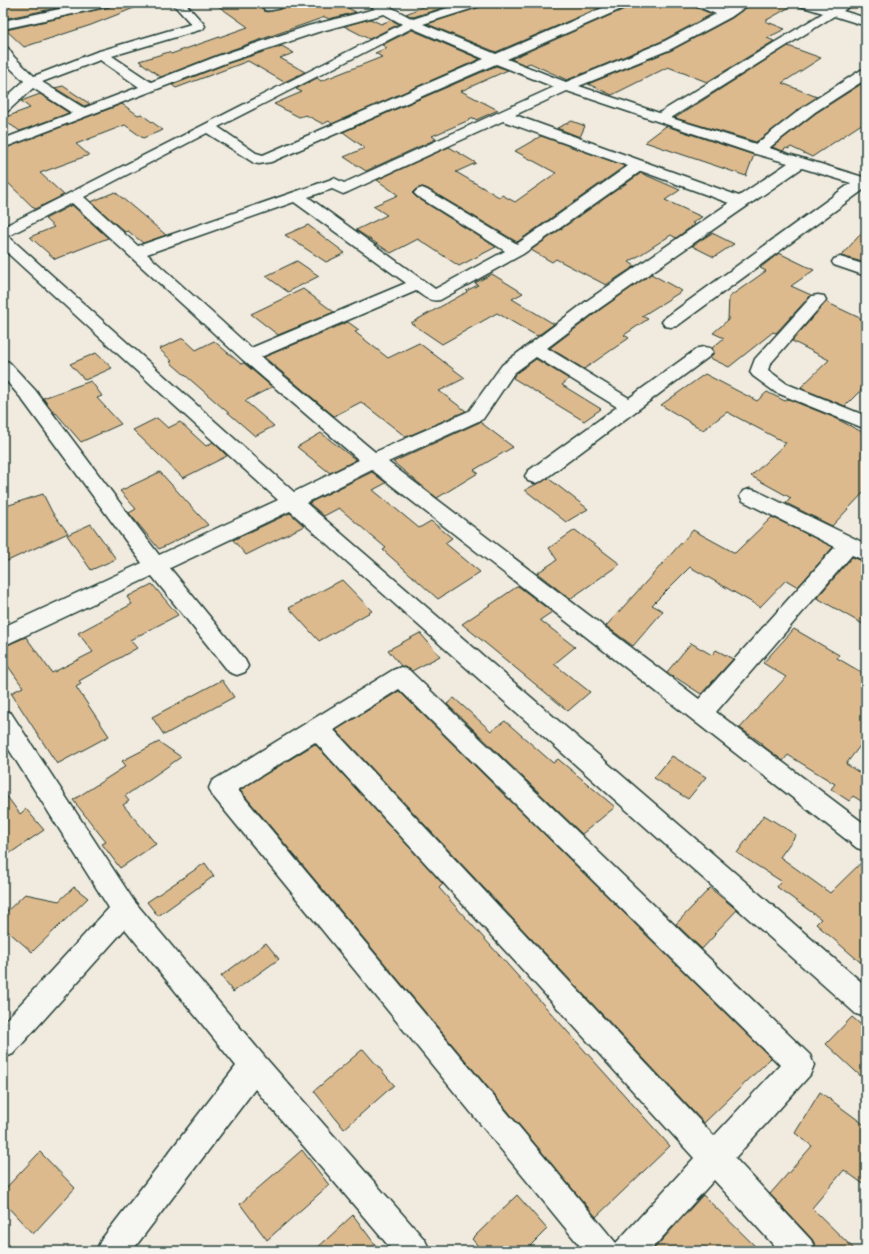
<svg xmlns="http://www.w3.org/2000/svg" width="869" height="1254" font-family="'Comic Neue',sans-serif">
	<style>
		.building { fill: #ddba8e; stroke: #1f3d34 }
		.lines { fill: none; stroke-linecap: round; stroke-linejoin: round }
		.minor-casing { stroke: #1f3d34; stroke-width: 3 }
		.minor { fill: #f6f6f2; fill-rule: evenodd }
	</style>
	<rect width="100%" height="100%" fill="#f1eade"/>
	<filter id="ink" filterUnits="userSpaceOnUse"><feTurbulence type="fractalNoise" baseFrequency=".025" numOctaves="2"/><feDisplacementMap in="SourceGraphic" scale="8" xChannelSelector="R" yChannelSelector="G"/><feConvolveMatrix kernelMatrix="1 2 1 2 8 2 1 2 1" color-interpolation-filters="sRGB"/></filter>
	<g filter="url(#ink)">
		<g class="building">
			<polygon points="3,3 81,3 3,19"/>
			<polygon points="112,3 144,4 91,25 24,47 6,30 109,7"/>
			<polygon points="214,3 266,3 262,7 264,11 267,12 280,9 288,3 356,3 356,5 348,8 356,12 329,19 325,17 217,55 161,77 139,61 169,52 171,54 248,27"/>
			<polygon points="431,3 458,3 413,17 406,14"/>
			<polygon points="483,3 598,3 604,6 496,52 427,24 480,7"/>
			<polygon points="631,3 693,3 695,7 712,14 660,42 567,80 530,63 525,65 511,59 629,7"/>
			<polygon points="752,3 797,3 765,21 785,29 767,38 774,41 707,82 668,67 612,95 588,84 672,50 732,18"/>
			<polygon points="370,19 381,24 391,20 399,24 369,39 344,26"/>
			<polygon points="412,30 480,59 332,124 329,121 323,124 306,115 299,117 274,104 302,92 296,89 317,78 321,81 382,57 375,53 387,48 382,45"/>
			<polygon points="282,46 294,53 280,58 305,72 284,82 248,61 176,88 172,85 229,63"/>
			<polygon points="788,46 821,58 782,83 817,97 756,142 675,118"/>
			<polygon points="496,66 508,70 461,91 498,110 476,120 474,118 432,136 436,139 366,171 344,157 365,148 343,132"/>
			<polygon points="866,81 866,121 812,157 791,147 788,149 786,148 783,151 772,147 816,113"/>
			<polygon points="63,86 90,104 84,106 55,88"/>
			<polygon points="40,94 69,113 20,131 3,120 3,118 30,108 21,101"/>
			<polygon points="122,104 138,115 141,114 163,130 143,138 125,125 76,144 89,155 40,173 64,195 35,209 3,178 3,149"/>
			<polygon points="572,121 585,126 580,137 557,128"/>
			<polygon points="666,126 754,155 746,176 645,142"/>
			<polygon points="541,136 625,166 517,242 428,189 423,187 416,189 412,193 416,197 496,247 459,266 418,239 391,253 356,230 387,215 373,206 398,195 377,180 449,147 476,163 456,172 499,197 502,195 515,202 556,173 515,151"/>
			<polygon points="641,173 680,190 665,200 702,217 692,223 695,224 676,238 671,235 629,262 635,266 606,285 556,259 552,262 531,250"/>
			<polygon points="115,192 166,235 143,243 128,231 125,232 91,202"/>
			<polygon points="72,205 108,238 55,259 30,237 54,227 45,219"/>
			<polygon points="308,225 345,253 326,262 285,235"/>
			<polygon points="866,228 866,263 841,256"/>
			<polygon points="712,233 734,244 714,257 692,246"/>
			<polygon points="779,253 814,270 791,286 811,295 776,333 773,332 729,367 710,358 714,352 712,348 724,338 713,333 728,320 729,297 766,271 760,268"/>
			<polygon points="297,261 319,276 288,292 266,276"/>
			<polygon points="492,274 523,293 512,299 554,324 537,336 497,313 442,344 411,323 467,292 466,291 478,285 475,283"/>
			<polygon points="651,274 682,291 642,316 648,319 624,335 629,338 584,369 550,348 601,309"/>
			<polygon points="303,289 334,312 278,335 251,314"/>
			<polygon points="826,302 866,321 866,385 845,406 800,388 829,360 792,341"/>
			<polygon points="348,322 359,330 355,332 388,358 419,343 465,378 439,391 466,411 406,437 361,402 334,416 264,357"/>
			<polygon points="183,338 196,350 214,341 241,364 244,363 272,387 245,401 274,426 255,436 170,362 172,361 159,349"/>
			<polygon points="96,353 112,368 85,380 70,364"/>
			<polygon points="536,359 569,379 562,385 601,409 584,421 513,378 515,374"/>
			<polygon points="705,374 757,401 767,392 785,401 788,399 833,417 866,434 866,490 832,526 786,503 791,498 751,476 786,443 727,412 703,430 661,405"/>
			<polygon points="91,381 102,396 97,398 121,424 81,442 56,413 55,414 43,398"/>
			<polygon points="157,418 168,428 180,422 206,446 213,442 227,456 183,478 133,430"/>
			<polygon points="480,422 513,447 474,470 478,473 437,498 393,462"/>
			<polygon points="321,433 356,460 330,473 297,447"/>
			<polygon points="160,472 208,525 159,549 129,513 136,509 120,491"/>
			<polygon points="372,472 386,483 373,490 419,528 431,521 452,538 445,543 480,572 438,599 383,550 386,548 339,508 324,516 309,503"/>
			<polygon points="548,478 588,509 566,522 525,490"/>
			<polygon points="43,494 52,512 68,533 3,563 3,507"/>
			<polygon points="290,513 304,526 246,555 233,540"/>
			<polygon points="772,517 833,547 798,587 786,580 760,607 690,567 652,605 663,611 633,646 606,626 693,530 735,553"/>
			<polygon points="91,524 116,559 91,570 67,535"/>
			<polygon points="575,530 620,564 570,599 537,573 557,560 549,548"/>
			<polygon points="852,557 866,562 866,626 817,598"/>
			<polygon points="342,580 372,611 319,641 289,608"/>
			<polygon points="152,584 178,615 130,640 137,648 79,681 81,684 76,687 109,736 57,764 11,693 23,687 3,659 3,647 26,637 52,673 93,652 78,633 132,604 127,597"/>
			<polygon points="518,586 552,612 540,620 575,647 554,664 590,692 568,711 462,624"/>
			<polygon points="794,629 839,655 837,658 866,675 866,738 846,764 866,777 866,804 853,796 849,801 831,789 835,784 788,755 783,761 762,745 763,744 740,728 786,677 763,663"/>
			<polygon points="420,633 440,656 412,671 401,666 388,650"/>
			<polygon points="691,643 712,655 716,650 733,659 701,694 667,672"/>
			<polygon points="222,680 234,697 164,735 152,717"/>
			<polygon points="399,691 771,1058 704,1123 336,730"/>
			<polygon points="454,698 491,731 505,721 553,763 558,759 615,807 582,834 447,704"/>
			<polygon points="159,742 181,757 125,796 129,801 123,805 156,844 120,868 102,844 106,842 73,800 126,766 122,761"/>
			<polygon points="315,744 443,884 439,888 670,1146 596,1217 240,790"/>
			<polygon points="672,756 706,777 688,799 654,778"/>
			<polygon points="3,791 20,814 26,809 44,830 3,858"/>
			<polygon points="764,815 796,835 780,857 830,893 866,858 866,967 816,924 821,919 777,887 781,881 737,853"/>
			<polygon points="205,863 214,876 158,916 147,902"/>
			<polygon points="74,887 88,898 32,952 3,927 3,915 25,894 59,901"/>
			<polygon points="710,888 737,910 714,934 715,935 702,949 676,924"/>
			<polygon points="266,943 279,959 233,992 221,976"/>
			<polygon points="852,1017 866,1029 866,1081 826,1044"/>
			<polygon points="363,1049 394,1085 344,1129 314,1091"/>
			<polygon points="820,1092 866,1126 866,1186 844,1170 812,1208 856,1251 819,1251 812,1239 770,1194 812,1146 795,1133"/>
			<polygon points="302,1150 329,1185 267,1240 240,1204"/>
			<polygon points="40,1152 75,1188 33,1234 3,1202 3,1191"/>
			<polygon points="517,1195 547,1229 525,1251 482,1251 472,1239"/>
			<polygon points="703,1195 760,1251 652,1251"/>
			<polygon points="353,1215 380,1251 314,1251"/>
		</g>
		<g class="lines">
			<g class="minor-casing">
				<g id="minor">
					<polygon points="88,3 111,3 109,6 105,7 3,29 3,21"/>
					<path d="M172 3H185L203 23 205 26 203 29 112 56 151 82 218 56 308 26 375 9 368 3H383L413 19 463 3H482L480 6 423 24 496 54 614 3H630L628 6 507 59 566 82 661 43 716 14 696 6 694 3H711L725 9 736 3H751L731 17 671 49 579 86 659 113 823 13 800 6 798 3H817L831 7 838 3H853L843 11 866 18V26L834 16 671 118 756 144 805 106 861 70 866 69V79L815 112 769 148 866 178V188L677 326 671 327 665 326 662 322 665 318 851 183 802 168 600 308 547 348 629 398 698 348 704 347 710 348 713 352 710 356 542 481 535 483 528 481 525 476 528 471 617 407 536 357 514 373 483 419 388 462 699 699 835 547 743 501 740 496 743 491 750 489 757 491 866 544V561L852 555 716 712 866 825V851L857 848 372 470 306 503 866 986V1017L856 1014 290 511 170 568 245 660 248 666 245 672 237 675 229 672 152 576 3 646V627L142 563 21 398 3 377V360L9 362 35 390 159 555 278 500 3 249V227L402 24 384 14 318 32 228 62 3 148V139L72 113 33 88 8 111 3 112V100L24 81 3 61V47L8 48 14 57 34 76 96 52 191 24ZM412 28 484 59 263 155 256 153 218 127ZM100 60 139 87 84 108 42 82ZM496 64 554 87 344 183 334 178 329 180 138 246 84 197 207 133 254 163 259 164 271 162ZM567 91 752 153 788 163 739 196 515 115ZM503 121 628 166 517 244 427 190 422 188 417 190 414 193 417 196 505 251 435 289 308 197 332 189 343 194 348 192ZM641 171 729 203 588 300 502 365 469 411 375 452 261 357 416 291C424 297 430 302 440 300L523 254ZM294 202 406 283 251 348 147 254ZM72 203 243 360 359 460 294 492 8 236Z"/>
					<path d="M269 3H287C283 9 271 11 265 10L263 7Z"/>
					<polygon points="840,257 866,265 866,276 834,265 832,262 834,259"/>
					<polygon points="818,295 824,296 826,300 770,364 768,370 787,384 866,416 866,429 775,392 753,376 750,372 755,359 812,296"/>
					<path d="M401 667 409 670 810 1055 814 1065 810 1075 735 1158 811 1240 816 1251H779L714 1180 650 1251H584L212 795 209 788 212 781 393 670ZM399 689 780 1065 714 1136 334 730ZM315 742 694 1158 616 1243 238 790Z"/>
					<polygon points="3,710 11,713 134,901 264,1056 425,1240 430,1251 393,1251 255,1089 132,1251 96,1251 101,1240 236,1066 125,929 13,1054 3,1058 3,1023 109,908 3,740"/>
				</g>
			</g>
			<use href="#minor" class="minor"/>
		</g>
	</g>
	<rect width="869" height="1254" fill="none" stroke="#f6f6f2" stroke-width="16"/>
	<rect x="8" y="8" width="853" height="1238" fill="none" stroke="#1f3d34" stroke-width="1.5" filter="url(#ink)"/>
</svg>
